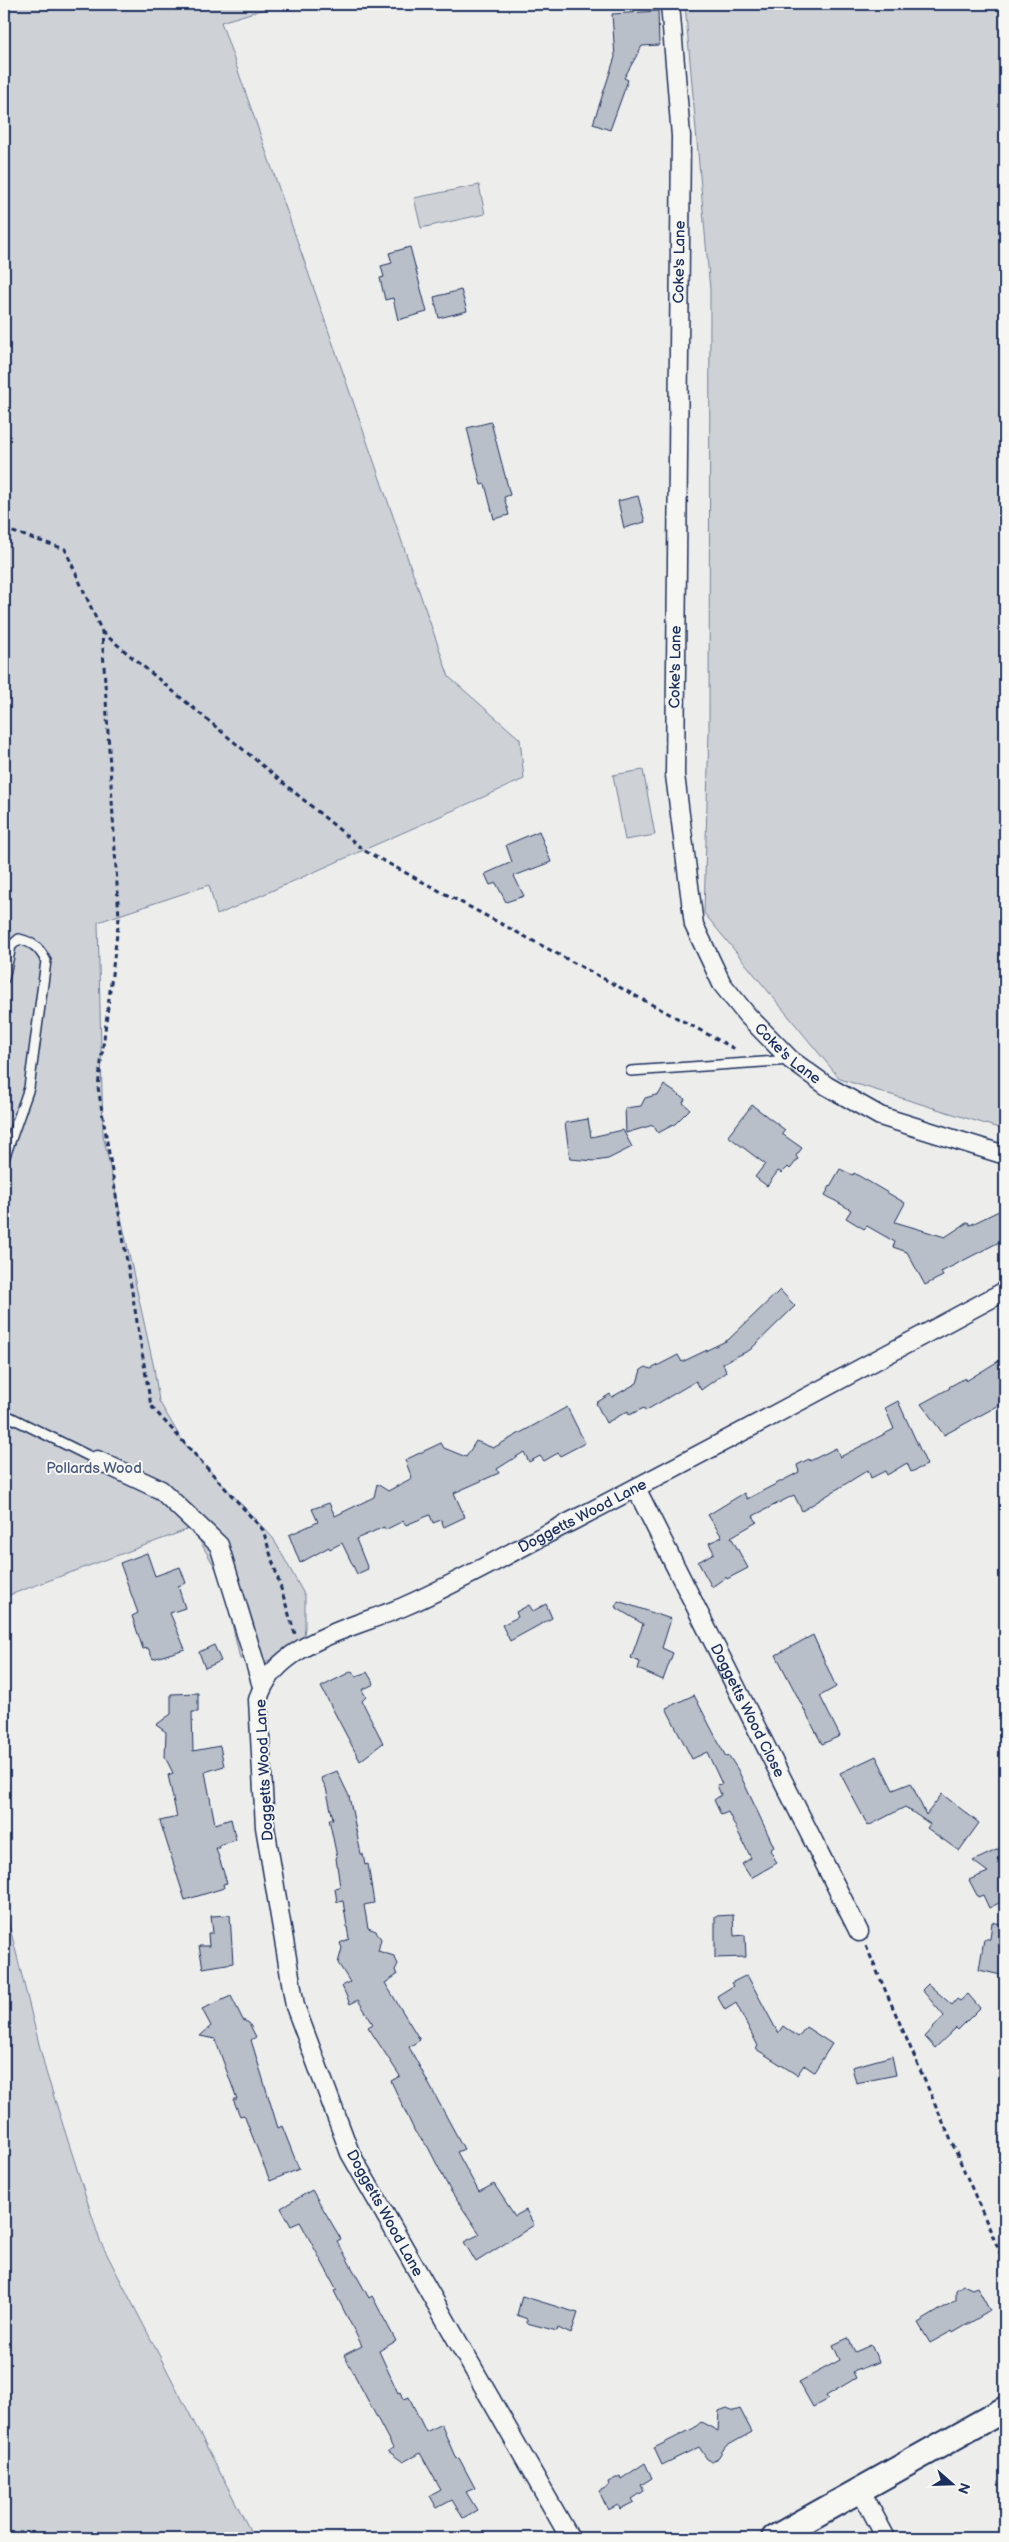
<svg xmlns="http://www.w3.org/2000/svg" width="1009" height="2542" font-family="'Balsamiq Sans',sans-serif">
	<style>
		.green { fill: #ced2d7; stroke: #74809a }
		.building { fill: #b9bfc8; stroke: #1b2f5e }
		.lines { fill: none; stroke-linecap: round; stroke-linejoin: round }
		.service-casing { stroke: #1b2f5e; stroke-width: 12 }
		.minor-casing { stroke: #1b2f5e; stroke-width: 21 }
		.secondary-casing { stroke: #1b2f5e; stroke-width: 28 }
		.path { stroke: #1b2f5e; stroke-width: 3; stroke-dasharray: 5 4; stroke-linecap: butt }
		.service { stroke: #f6f6f2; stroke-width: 9 }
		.minor { stroke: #f6f6f2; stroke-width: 18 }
		.secondary { stroke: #f6f6f2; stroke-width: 24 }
		.labels { text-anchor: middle; stroke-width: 4; stroke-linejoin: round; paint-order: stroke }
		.street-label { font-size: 15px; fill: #1b2f5e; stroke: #f6f6f2 }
		.park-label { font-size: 15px; fill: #48587c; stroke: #f6f6f2 }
	</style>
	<rect width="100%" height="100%" fill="#edeeec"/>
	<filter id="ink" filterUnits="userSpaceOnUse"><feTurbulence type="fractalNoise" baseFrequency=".02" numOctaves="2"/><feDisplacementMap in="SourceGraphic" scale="10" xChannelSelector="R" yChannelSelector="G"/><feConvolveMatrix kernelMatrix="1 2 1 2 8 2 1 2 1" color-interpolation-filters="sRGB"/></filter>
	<g filter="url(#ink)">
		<g class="green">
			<polygon points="4,4 281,4 221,22 449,677 520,739 524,779 217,915 209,885 98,922 103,1135 154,1368 159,1401 183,1442 273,1538 305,1596 305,1628 303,1641 268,1661 240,1659 222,1579 192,1528 4,1597"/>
			<polygon points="685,4 1005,4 1005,1130 840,1079 704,913 709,731 710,290"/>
			<polygon points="479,185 485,214 421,228 414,198"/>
			<polygon points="643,770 655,835 625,840 613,775"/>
			<polygon points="4,1904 46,2072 100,2241 254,2538 4,2538"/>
		</g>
		<g class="building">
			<polygon points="658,11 659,45 642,46 624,78 628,80 610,130 593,124 615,57 612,14"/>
			<polygon points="410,247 427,312 398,320 393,298 385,300 380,278 384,277 381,266 392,263 389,253"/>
			<polygon points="461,290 467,311 439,318 434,297"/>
			<polygon points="491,422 510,495 504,497 509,515 494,519 485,484 481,485 467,428"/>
			<polygon points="638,496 645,522 624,528 618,501"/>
			<polygon points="539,831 551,862 514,876 524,896 506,902 496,883 490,885 485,874 512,862 506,845"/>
			<polygon points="664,1085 685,1099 683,1103 690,1109 675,1124 658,1133 653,1125 626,1133 625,1108 641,1106 645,1098 659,1094"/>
			<polygon points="752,1105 785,1130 782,1134 802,1148 796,1156 798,1159 790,1169 788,1167 782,1173 778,1171 767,1186 755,1177 765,1164 728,1136"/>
			<polygon points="588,1119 591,1137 623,1130 632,1147 608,1159 595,1161 570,1159 565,1123"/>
			<polygon points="840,1169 853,1175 854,1173 905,1203 895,1222 945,1237 968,1222 970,1225 1005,1208 1005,1239 941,1272 943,1276 925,1285 907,1252 893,1247 895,1242 867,1226 864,1229 846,1218 851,1210 825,1195"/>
			<polygon points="780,1290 795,1306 750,1350 723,1363 726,1372 701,1390 696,1381 645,1411 644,1408 629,1415 628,1411 606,1423 596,1403 610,1394 612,1397 637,1383 641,1370 646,1367 651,1369 678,1355 682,1362 728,1340"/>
			<polygon points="1005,1357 1005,1402 944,1435 921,1404 950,1388 949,1387 965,1378 966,1381"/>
			<polygon points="898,1401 927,1465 911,1472 907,1463 887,1475 885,1471 871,1478 868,1470 802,1511 794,1495 753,1516 757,1522 731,1537 748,1568 727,1579 726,1577 712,1587 698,1562 714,1553 709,1543 722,1537 708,1515 744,1493 747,1499 799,1472 797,1465 809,1459 810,1461 836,1448 840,1457 894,1429 885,1408"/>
			<polygon points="567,1407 585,1443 560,1456 558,1453 544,1461 540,1456 529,1462 524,1452 497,1469 499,1473 454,1493 465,1517 444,1527 441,1520 433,1523 430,1515 406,1525 403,1521 385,1530 384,1527 356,1539 368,1569 357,1574 342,1543 330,1549 329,1547 300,1563 289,1535 318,1522 312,1509 329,1503 335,1516 374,1497 377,1484 388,1491 412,1478 405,1460 441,1443 444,1448 466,1457 476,1441 493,1448"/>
			<polygon points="147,1553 155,1576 180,1567 186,1583 178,1586 185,1608 170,1613 185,1649 153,1659 148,1648 143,1649 132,1616 138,1613 120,1563"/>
			<polygon points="618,1601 671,1619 662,1648 673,1653 663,1680 638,1669 640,1662 631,1658 643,1624 615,1607"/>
			<polygon points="546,1604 552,1618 510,1641 502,1625 518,1617 516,1612 529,1605 533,1611"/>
			<polygon points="813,1635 836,1687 820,1696 840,1736 822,1744 776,1655"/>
			<polygon points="214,1645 221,1661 205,1668 199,1652"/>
			<polygon points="352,1671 356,1677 367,1672 374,1684 362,1690 366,1697 362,1701 383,1743 360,1761 321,1687"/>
			<polygon points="198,1693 198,1712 192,1712 193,1751 220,1746 224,1766 205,1772 215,1824 231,1819 236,1840 219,1845 220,1848 216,1848 227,1883 223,1884 224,1888 185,1900 160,1821 177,1817 168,1775 173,1773 165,1757 166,1732 156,1725 171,1714 171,1694"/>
			<polygon points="694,1695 726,1757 729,1756 738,1770 774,1847 770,1850 777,1863 751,1878 742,1864 751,1858 728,1812 721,1815 714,1800 721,1795 717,1785 722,1784 707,1752 692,1759 666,1708"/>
			<polygon points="876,1756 893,1790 911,1783 926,1815 942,1794 979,1823 959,1851 927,1828 930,1824 905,1807 868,1826 840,1773"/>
			<polygon points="337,1771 349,1796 361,1854 363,1854 365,1865 368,1864 374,1903 364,1905 368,1928 376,1931 381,1939 378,1951 394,1956 398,1964 395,1970 397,1975 385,1983 420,2040 409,2047 464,2149 457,2152 479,2192 494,2184 515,2216 526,2210 534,2225 476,2262 464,2242 480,2234 450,2190 428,2147 415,2132 391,2081 400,2076 368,2027 373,2024 358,2000 350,2004 342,1986 350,1982 338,1963 342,1948 340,1943 349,1939 343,1901 337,1902 335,1888 340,1887 336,1858 337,1857 329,1819 333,1819 326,1788 321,1778"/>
			<polygon points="1005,1846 1005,1900 989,1908 983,1895 978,1897 969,1880 988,1872 973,1861"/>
			<polygon points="230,1915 233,1963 203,1968 199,1946 209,1946 208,1933 213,1933 211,1916"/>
			<polygon points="733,1915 734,1936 745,1935 746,1957 715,1958 715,1916"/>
			<polygon points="992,1922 1005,1925 1005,1976 979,1970 984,1939 990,1939"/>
			<polygon points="747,1975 778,2033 783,2026 798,2037 806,2027 832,2044 814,2072 804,2065 797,2075 756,2049 758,2046 736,2003 725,2010 717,1996 733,1986 731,1983"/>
			<polygon points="928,1984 952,2005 957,1999 960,2001 968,1994 980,2008 958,2030 956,2028 935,2048 925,2037 944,2016 922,1990"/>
			<polygon points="231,1996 243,2020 249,2023 256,2037 251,2040 278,2128 282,2126 299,2169 270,2181 244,2115 240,2116 233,2099 237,2099 215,2039 200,2036 211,2026 202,2009"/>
			<polygon points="892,2056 896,2075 856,2083 852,2067"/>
			<polygon points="312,2190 341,2239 337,2241 369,2298 372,2296 396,2341 379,2351 398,2393 400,2392 403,2399 409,2397 426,2432 441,2424 456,2459 459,2458 475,2488 466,2492 477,2510 463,2518 452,2500 437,2508 430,2496 441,2490 420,2453 403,2462 388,2451 393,2448 344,2355 362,2346 334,2291 337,2290 300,2222 291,2226 281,2208"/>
			<polygon points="963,2285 972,2289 977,2287 990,2311 953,2333 952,2331 930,2343 918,2323 956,2300 956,2290"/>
			<polygon points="522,2296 578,2313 571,2334 558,2328 557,2331 527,2323 527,2319 517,2315"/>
			<polygon points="848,2338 855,2352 871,2345 879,2362 853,2372 856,2378 826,2396 828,2399 813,2407 799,2382 840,2360 833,2345"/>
			<polygon points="727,2408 734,2411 740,2409 752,2432 725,2447 718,2458 711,2461 707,2459 699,2447 662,2465 654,2448 694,2428 701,2422 718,2431 719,2411"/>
			<polygon points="645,2463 652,2478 641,2485 644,2491 632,2499 634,2502 620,2509 618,2505 608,2510 599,2491 609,2486 608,2482 620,2476 621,2479"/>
		</g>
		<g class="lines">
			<g class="service-casing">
				<g id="service">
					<path d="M4 979 11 946 19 939C33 942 40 949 46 961L29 1088 4 1159"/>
					<polyline points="631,1071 791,1060"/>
					<polyline points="4,1414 97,1460"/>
				</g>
			</g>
			<g class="minor-casing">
				<g id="minor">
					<path id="s1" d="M670 4 681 136 675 775 694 925 722 984 747 1015 791 1060 827 1086 880 1116 1005 1155"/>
					<polyline points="97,1460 161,1490 219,1545 262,1686"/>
					<path id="s2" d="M636 1488 859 1932"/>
					<polyline points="860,2489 886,2538"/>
					<path id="s3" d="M570 2538 350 2153 295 2006 265 1827 258 1700C273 1643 357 1627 405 1606 462 1581 518 1548 574 1520 719 1445 862 1368 1005 1291"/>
				</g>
			</g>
			<g class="secondary-casing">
				<polyline id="secondary" points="774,2538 1005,2409"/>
			</g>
			<g class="path">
				<polyline points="4,529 65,549 102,632 119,918 98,1087 151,1406 263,1530 295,1634"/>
				<polyline points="102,632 365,851 737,1050"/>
				<polyline points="866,1946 1005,2264"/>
			</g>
			<use href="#service" class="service"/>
			<use href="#minor" class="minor"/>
			<use href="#secondary" class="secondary"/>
		</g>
	</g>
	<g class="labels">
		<g class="street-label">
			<text transform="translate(679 262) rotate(-89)" y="5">Coke's Lane</text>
			<text transform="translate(675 667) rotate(-89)" y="5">Coke's Lane</text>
			<text dy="5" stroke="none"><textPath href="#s1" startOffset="1084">Coke's Lane</textPath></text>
			<text dy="5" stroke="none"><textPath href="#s3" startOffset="1289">Doggetts Wood Lane</textPath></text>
			<text dy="5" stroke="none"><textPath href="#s2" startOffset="249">Doggetts Wood Close</textPath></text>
			<text transform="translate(264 1770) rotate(-93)" y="5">Doggetts Wood Lane</text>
			<text transform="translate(385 2213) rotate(61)" y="5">Doggetts Wood Lane</text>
		</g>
		<g class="park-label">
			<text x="94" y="1473">Pollards Wood</text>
		</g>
	</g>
	<rect width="1009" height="2542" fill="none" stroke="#f6f6f2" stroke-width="20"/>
	<rect x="10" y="10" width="989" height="2522" fill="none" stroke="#1b2f5e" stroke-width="2" filter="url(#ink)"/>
	<g transform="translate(952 2484) rotate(110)" stroke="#f6f6f2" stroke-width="4" paint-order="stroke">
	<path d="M0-4L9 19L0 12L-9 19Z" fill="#1b2f5e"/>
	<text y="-8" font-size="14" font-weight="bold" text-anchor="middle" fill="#1b2f5e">N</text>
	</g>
</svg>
